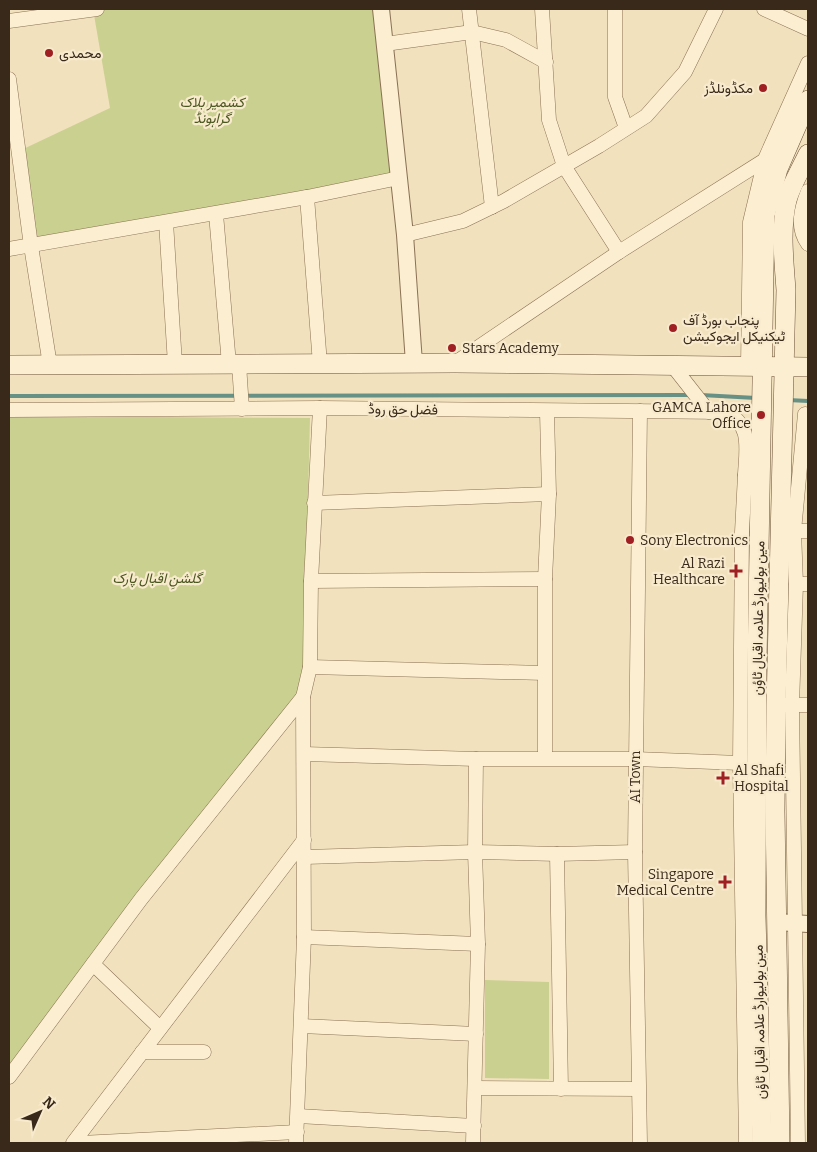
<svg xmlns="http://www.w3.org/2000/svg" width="817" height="1152" font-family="Bitter,Vazirmatn,serif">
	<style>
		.green { fill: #cad090 }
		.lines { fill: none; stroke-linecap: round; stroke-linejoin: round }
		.stream { stroke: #689186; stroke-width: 4 }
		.minor-casing { stroke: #8b7155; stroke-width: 15 }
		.tertiary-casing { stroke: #8b7155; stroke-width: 18 }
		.secondary-casing { stroke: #6c5138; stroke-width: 20 }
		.minor { stroke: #fceed1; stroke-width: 14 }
		.tertiary { stroke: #fceed1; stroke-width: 16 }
		.secondary { stroke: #fceed1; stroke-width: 19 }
		.poi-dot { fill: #9f1f22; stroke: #f8ebcd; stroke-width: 2 }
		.labels { text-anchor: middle; stroke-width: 4.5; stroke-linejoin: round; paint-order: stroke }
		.poi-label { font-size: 14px; fill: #39291b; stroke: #f8ebcd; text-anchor: start }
		.park-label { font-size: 14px; font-style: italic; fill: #4a571f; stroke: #f8ebcd }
		.street-label { font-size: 14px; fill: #39291b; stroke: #f8ebcd }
	</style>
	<rect width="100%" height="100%" fill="#f1e1bd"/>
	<g class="green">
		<polygon points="93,9 381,9 399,178 31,246 17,152 110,108"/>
		<polygon points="9,416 310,418 303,697 9,1075"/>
		<polygon points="485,980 549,982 549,1079 485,1078"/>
	</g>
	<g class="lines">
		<g class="stream">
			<polyline points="701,395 756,398"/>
			<polyline points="9,396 691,395"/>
			<polyline points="788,400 808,401"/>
		</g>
		<g class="minor-casing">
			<g id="minor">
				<polyline points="469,9 492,207"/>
				<polyline points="542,9 549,120 564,166 619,252"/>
				<polyline points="615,9 615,97 626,128"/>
				<polyline points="764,9 808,29"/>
				<polyline points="9,21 97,9"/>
				<polyline points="385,44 472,32 506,40 546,62"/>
				<polyline points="9,79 31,246 50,365"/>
				<path d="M808 191C801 209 796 227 808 244"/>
				<polyline points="307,197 320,364"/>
				<polyline points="216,214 229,364"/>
				<polyline points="166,222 175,364"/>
				<polyline points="405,235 463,221 504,201 599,146 646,116 685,72 716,9"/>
				<polyline points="9,249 307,197 399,178"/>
				<polyline points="455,363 619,252 790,144"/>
				<polyline points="239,364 242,409"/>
				<polyline points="672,365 709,412"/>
				<polyline points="748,366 750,222 765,159 808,63"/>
				<path d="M9 410 320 408 724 412C753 423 746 450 745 475"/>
				<polyline points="314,503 549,494"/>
				<polyline points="794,531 808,531"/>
				<polyline points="311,581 545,579"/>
				<polyline points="796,584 808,584"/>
				<polyline points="310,667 544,673"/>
				<polyline points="784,705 808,705"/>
				<polyline points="304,754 476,759 635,759 740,763 742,532 745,475 753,475"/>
				<polyline points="545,758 545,579 549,494 547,412"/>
				<polyline points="740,763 746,1143"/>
				<polyline points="557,854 561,1089"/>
				<polyline points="305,857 475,852 557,854 635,852"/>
				<polyline points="304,937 478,944"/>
				<polyline points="93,964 160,1028"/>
				<polyline points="301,1026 476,1034"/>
				<polyline points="142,1052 204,1052"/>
				<polyline points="9,1077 141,899 303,697"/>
				<polyline points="475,1088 638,1089"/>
				<polyline points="298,1116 474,1126"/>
				<polyline points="73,1143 304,840"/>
				<polyline points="81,1143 297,1132"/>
				<polyline points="296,1143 304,937 303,697 310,667 311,581 320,408"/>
				<polyline points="473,1143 478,944 475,852 476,759"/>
				<polyline points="640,1143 635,852 640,411"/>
				<polyline points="798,1143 792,705 796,584 794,531 805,414"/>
			</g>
		</g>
		<g class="tertiary-casing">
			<g id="tertiary">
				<polyline points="381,9 405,235 414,363"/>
				<polyline points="777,922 808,924"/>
			</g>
		</g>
		<g class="secondary-casing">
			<g id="secondary">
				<polyline points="9,365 455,363 808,367"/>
				<polyline points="762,1143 756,916 757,663 765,215 778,169 808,100"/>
				<path d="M780 1143 775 811 776 706 786 290C784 261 780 229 787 200 791 185 801 169 808 154"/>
			</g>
		</g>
		<use href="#minor" class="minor"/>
		<use href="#tertiary" class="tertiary"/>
		<use href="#secondary" class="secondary"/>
	</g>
	<g class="poi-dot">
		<circle cx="49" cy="53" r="5"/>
		<circle cx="763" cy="88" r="5"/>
		<circle cx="673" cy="328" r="5"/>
		<circle cx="452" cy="348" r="5"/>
		<circle cx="761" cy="415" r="5"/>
		<circle cx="630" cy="540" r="5"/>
		<path d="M733.5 563.5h5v5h5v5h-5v5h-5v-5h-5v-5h5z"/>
		<path d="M720.5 770.5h5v5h5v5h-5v5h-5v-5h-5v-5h5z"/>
		<path d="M722.5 874.5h5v5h5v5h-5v5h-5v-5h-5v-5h5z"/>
	</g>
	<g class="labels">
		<g class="poi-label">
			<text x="59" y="58">محمدی</text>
			<text x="753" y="93" text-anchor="end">مکڈونلڈز</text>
			<text x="683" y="325">پنجاب بورڈ آف<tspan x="683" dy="16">ٹیکنیکل ایجوکیشن</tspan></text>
			<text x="462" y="353">Stars Academy</text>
			<text x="751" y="412" text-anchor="end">GAMCA Lahore<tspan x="751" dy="16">Office</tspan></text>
			<text x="640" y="545">Sony Electronics</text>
			<text x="725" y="568" text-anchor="end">Al Razi<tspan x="725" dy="16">Healthcare</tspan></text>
			<text x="734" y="775">Al Shafi<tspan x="734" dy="16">Hospital</tspan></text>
			<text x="714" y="879" text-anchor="end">Singapore<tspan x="714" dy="16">Medical Centre</tspan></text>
		</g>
		<g class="park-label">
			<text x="212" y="107">کشمیر بلاک<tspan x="212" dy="16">ﮔﺮﺍﮨﻮﻧﮉ</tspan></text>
			<text x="157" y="583">گلشنِ اقبال پارک</text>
		</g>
		<g class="street-label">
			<text transform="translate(403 409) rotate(1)" y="5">فضل حق روڈ</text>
			<text transform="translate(758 618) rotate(-89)" y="5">مین بولیوارڈ علامہ اقبال ٹاؤن</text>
			<text transform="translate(635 777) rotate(-90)" y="5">AI Town</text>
			<text transform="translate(759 1022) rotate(-91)" y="5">مین بولیوارڈ علامہ اقبال ٹاؤن</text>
		</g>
	</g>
	<rect width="817" height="1152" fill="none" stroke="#39291b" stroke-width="20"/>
	<g transform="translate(40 1112) rotate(45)" stroke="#f8ebcd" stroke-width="4" paint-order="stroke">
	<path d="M0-4L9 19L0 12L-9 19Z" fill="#39291b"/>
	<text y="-8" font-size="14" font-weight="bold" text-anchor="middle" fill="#39291b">N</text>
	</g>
</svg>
